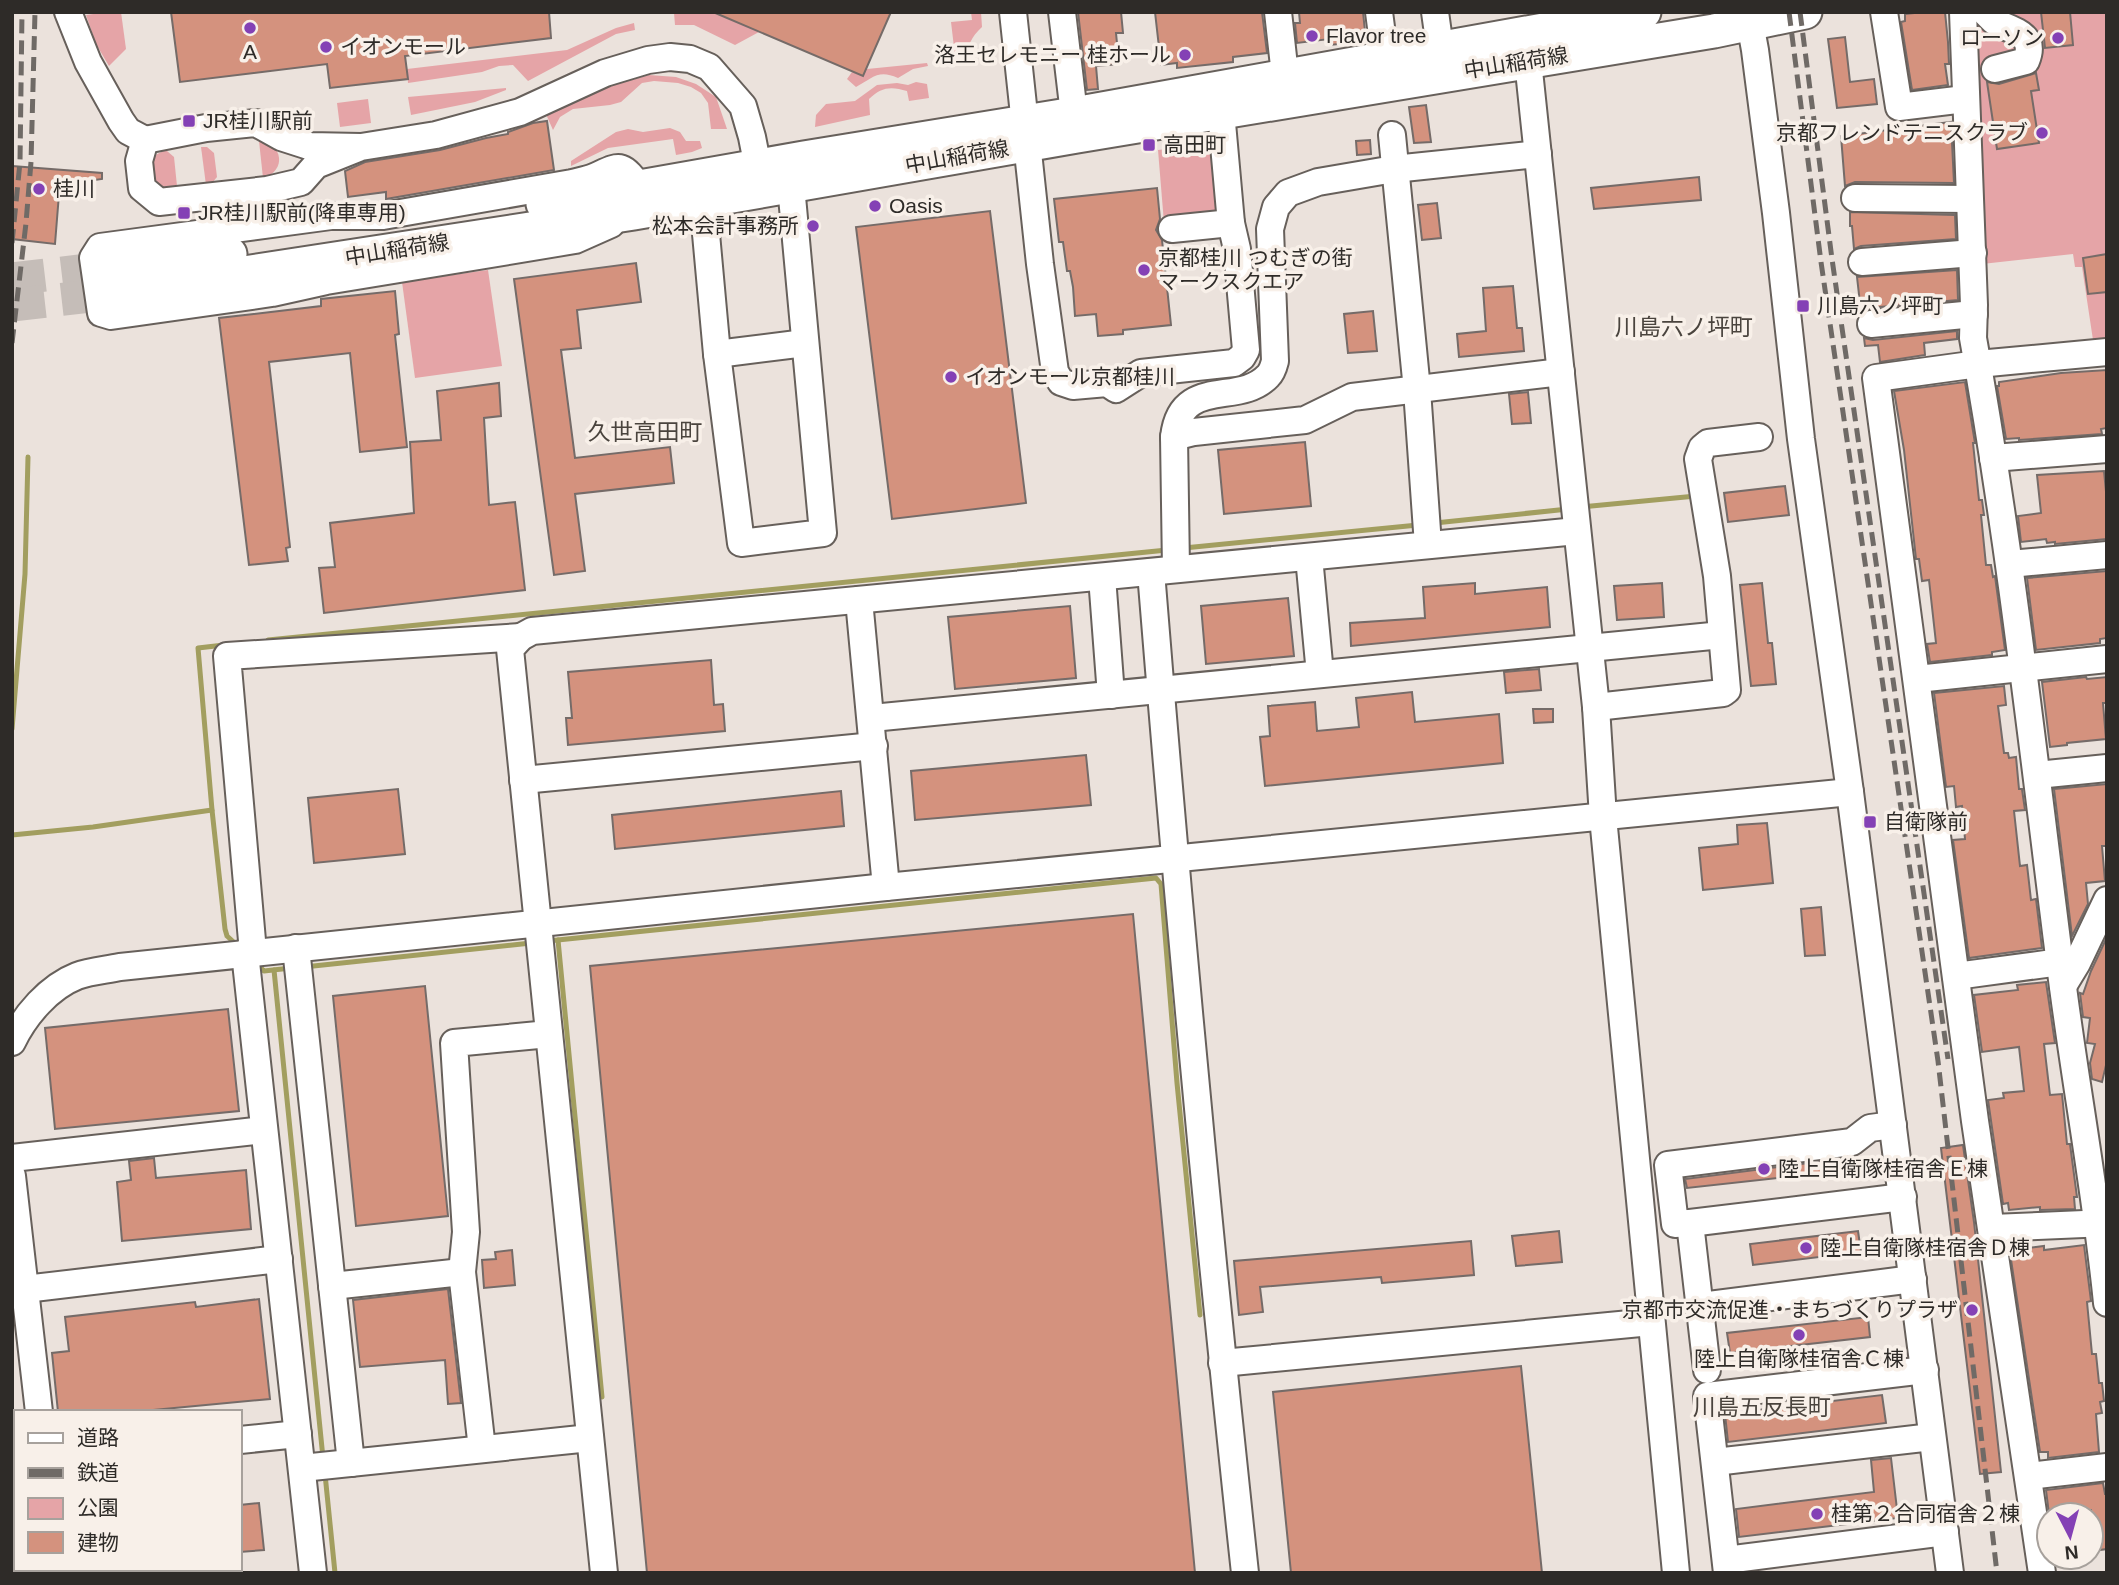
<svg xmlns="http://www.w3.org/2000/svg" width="2119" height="1585" font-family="Arial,'Noto Sans JP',sans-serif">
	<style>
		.green { fill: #e5a4a7 }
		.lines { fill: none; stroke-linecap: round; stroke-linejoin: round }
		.stream { stroke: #a29e5f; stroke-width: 5 }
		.building { fill: #d4927e; stroke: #756b68; stroke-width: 2 }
		.major-tunnel { stroke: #c5bdb8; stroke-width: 33; stroke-dasharray: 33 17; stroke-linecap: butt }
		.minor-casing { stroke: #67605b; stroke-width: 30 }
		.major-casing { stroke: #67605b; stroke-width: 37 }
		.minor { stroke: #fff; stroke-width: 26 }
		.major { stroke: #fff; stroke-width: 33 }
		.rail { stroke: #6f6a66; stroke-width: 5; stroke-dasharray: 14 7; stroke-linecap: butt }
		.poi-dot { fill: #8441b5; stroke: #f8f0e9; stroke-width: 2.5 }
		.labels { text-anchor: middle; stroke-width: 7; stroke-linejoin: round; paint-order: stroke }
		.poi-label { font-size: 21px; fill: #2e2b28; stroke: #f8f0e9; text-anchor: start }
		.street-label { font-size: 21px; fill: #2e2b28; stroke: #f8f0e9 }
		.neighbourhood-label { font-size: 23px; fill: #4a443e; stroke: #f8f0e9 }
	</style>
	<rect width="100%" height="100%" fill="#ebe2dc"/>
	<g class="green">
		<polygon points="108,12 121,12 126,49 109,66 96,44 86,15"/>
		<polygon points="685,12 713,12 759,32 735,45 694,25 675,25 674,13"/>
		<path d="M971 12H981L982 27C971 37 968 45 965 60L956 64 951 22 972 20Z"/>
		<polygon points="1971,12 2107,12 2107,342 2093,340 2082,267 2075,267 2073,254 1982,264"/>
		<polygon points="634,23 635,30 616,34 528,81 513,65 499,66 482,72 408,83 407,69 567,50 616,28"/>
		<path d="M927 63 928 66 913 69 898 78C878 69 873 78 856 87L847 79 852 72 863 76 867 69Z"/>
		<polygon points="649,75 676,77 696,84 716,97 727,129 711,129 708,103 701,93 691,87 678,83 654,81 642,83 621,102 610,105 573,109 560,117 553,130 545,112 604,88"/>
		<path d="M916 82 927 84 929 98 909 101 907 91C891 86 881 87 869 99L870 115 815 127 816 115 826 104 855 101 877 85 897 83 908 85Z"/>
		<polygon points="506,88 506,90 475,102 411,115 408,97"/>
		<polygon points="368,99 371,123 340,127 337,103"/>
		<polygon points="670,128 680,132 686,141 700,141 702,148 692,152 676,155 673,139 608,148 571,166 571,161 616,132 628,129 643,132"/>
		<path d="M259 141C283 143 287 171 263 178Z"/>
		<polygon points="1216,143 1223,207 1214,218 1164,223 1158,150"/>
		<polygon points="201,147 207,147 214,153 217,177 212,183 206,185"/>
		<polygon points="163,151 167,151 174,157 177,186 169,192 153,186 150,158"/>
		<polygon points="488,270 502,366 415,378 402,282"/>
	</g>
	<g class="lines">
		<g class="stream">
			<polyline points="1581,507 1696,496"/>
			<polyline points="1435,523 1568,509"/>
			<polyline points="1184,548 1418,525"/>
			<polyline points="268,640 1167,550"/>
			<polyline points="224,645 198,648 212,810 225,929 227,936 238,946"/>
			<polyline points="12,729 25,574 28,457"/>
			<polyline points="12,835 93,827 212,810"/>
			<polyline points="558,940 602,1397"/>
			<polyline points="548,941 1156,878 1161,884 1177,1083 1200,1315"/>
			<polyline points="255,962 264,971 291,968"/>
			<polyline points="304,967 531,943"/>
			<polyline points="274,970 323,1458"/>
			<polyline points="325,1474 335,1573"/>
		</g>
	</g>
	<g class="building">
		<polygon points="171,12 549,12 551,38 405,56 408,79 330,88 327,64 180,82"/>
		<polygon points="713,12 891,12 863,76"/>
		<polygon points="1078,12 1121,12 1123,33 1116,33 1119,64 1096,66 1098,89 1087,90"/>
		<polygon points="1155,12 1262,12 1267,53 1233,57 1233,62 1177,68 1177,63 1161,65"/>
		<polygon points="1299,12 1363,12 1366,41 1330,45 1329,39 1297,43 1295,23 1300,23"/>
		<polygon points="1924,12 1945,12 1948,42 1949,64 1945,64 1948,85 1912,90 1901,22 1905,21 1905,14"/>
		<polygon points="2041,12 2070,12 2073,45 2045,48"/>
		<polygon points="1845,37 1850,82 1874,79 1877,104 1837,108 1828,39"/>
		<polygon points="2036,73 2039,90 2031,91 2039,143 1997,149 1987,82 1999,84"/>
		<polygon points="1426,105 1431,142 1414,143 1409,107"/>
		<polygon points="547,121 554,170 386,199 386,192 348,197 345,171 365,162 440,150 486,138 508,134 508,132 533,123"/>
		<polygon points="1951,122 1954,183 1855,182 1845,186 1841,136"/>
		<polygon points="1370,140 1371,154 1357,155 1356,141"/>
		<polygon points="12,166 102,173 102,179 67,184 66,194 59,194 55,244 12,239"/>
		<polygon points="1699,177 1701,200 1594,209 1591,188"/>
		<polygon points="1157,188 1160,219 1156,230 1162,240 1171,325 1123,330 1123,334 1098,336 1096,314 1075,316 1073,287 1070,271 1067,271 1063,242 1059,242 1054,199"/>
		<polygon points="1437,203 1441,238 1422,240 1418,205"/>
		<polygon points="990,211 1026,503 892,519 856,227"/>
		<polygon points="1850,212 1955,215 1956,239 1861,246 1854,249 1852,226 1850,226"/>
		<polygon points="2107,254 2107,292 2088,294 2083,258"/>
		<polygon points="636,263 641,302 577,310 581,348 561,350 575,458 670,447 674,483 575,494 585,571 554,575 514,279"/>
		<polygon points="1957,270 1958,300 1869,308 1861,312 1857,277"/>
		<polygon points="1513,286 1517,328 1522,328 1524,351 1459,357 1457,334 1486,331 1483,288"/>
		<polygon points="395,291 399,334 395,335 407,447 360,452 350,353 269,362 290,547 286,548 288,561 249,565 219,318 321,306 321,299"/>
		<polygon points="1373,311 1377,351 1348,353 1344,314"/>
		<polygon points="1957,331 1957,339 1924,343 1925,355 1880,362 1878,345 1865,346 1864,338 1873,340"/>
		<polygon points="2107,370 2107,428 2101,429 2102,434 2019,440 2019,438 2006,439 1997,386 1999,386 1999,382 2061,373"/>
		<polygon points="1965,382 1975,443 1973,443 1979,500 1982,500 1984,515 1981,515 1986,565 1991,565 1993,577 1995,576 2005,650 1992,652 1992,655 1930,662 1927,644 1936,643 1929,580 1922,581 1919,559 1916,559 1904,450 1894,391"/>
		<polygon points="499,383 501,416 484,418 489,505 515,502 525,590 324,613 319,568 335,567 330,523 414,513 410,442 441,440 437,391"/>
		<polygon points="1528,392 1531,423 1512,424 1509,394"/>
		<polygon points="1305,442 1311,506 1224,514 1218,450"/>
		<polygon points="2104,471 2107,502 2107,539 2055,544 2055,542 2047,543 2046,539 2021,542 2018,516 2041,513 2037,475"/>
		<polygon points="1785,486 1789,515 1728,522 1724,493"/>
		<polygon points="2107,571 2107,638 2100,639 2100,643 2036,650 2027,578"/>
		<polygon points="1475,583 1475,594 1547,587 1550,627 1351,646 1350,623 1425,618 1423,587"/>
		<polygon points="1662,583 1664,617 1617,620 1614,586"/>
		<polygon points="1762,583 1768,643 1772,643 1776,684 1751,686 1740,585"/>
		<polygon points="1288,598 1294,656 1206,664 1201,606"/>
		<polygon points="1070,606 1076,678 955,689 948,617"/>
		<polygon points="711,660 714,705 723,704 725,731 568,745 566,718 572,718 568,672"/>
		<polygon points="1539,669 1541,690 1506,693 1504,672"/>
		<polygon points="2086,677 2087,679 2107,677 2107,703 2103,703 2106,739 2067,743 2067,745 2050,747 2042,682"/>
		<polygon points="2004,686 2006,705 1998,706 2004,753 2008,753 2009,758 2016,757 2019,789 2022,789 2025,810 2014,811 2020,866 2027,865 2031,900 2036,899 2042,948 1969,958 1953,840 1965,839 1962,806 1956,807 1954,786 1946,787 1934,693"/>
		<polygon points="1412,692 1415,722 1499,714 1503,763 1265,786 1260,737 1270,736 1268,706 1315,702 1317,731 1359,727 1356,698"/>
		<polygon points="1533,709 1553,709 1553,722 1534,723"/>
		<polygon points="1086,755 1091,805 915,820 911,771"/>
		<polygon points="2107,784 2107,846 2102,846 2105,881 2086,883 2088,904 2072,936 2054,789"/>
		<polygon points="398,789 405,854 314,863 308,798"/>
		<polygon points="841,791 844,826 615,849 612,815"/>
		<polygon points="1767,823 1773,883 1703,890 1699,848 1738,844 1737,825"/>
		<polygon points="1821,907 1825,955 1805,956 1801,909"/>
		<polygon points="1133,914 1195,1573 647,1573 590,966"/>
		<polygon points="2107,937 2107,1061 2102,1082 2092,1079 2090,1063 2095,1044 2087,1043 2090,1018 2083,1017 2080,993 2083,994 2091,971"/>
		<polygon points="2046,982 2055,1043 2044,1044 2050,1095 2062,1094 2067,1144 2070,1144 2077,1197 2074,1197 2075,1209 2040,1210 2040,1207 2009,1210 2008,1203 2003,1204 1988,1100 2004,1098 2003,1093 2024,1091 2019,1047 1982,1052 1974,995 2018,990 2017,985"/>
		<polygon points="425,986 448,1216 356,1226 333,996"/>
		<polygon points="228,1009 239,1111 55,1129 45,1028"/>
		<polygon points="1963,1145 1974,1222 2001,1472 1980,1474 1941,1148"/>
		<polygon points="154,1158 156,1178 246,1170 251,1229 122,1241 117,1182 131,1180 129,1161"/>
		<polygon points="1848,1158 1849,1170 1687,1188 1685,1179"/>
		<polygon points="1559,1231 1562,1262 1516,1266 1512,1236"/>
		<polygon points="1858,1231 1861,1252 1753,1265 1750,1244"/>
		<polygon points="1471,1241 1474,1275 1382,1283 1381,1277 1260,1287 1263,1312 1239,1315 1234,1261"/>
		<polygon points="2084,1245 2091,1301 2087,1302 2092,1354 2096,1354 2099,1383 2102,1383 2104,1401 2100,1402 2102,1413 2096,1414 2099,1452 2048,1458 2048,1452 2040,1452 2010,1253 2020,1252 2020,1249 2044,1246 2044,1250"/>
		<polygon points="512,1250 515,1285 484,1288 482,1260 496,1259 495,1252"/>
		<polygon points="448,1289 461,1403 448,1404 445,1360 360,1367 353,1300"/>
		<polygon points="259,1299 270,1399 132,1412 58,1412 52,1353 69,1351 65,1317 195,1302 196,1307"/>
		<polygon points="1868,1317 1870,1337 1730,1353 1727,1333"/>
		<polygon points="1521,1366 1542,1573 1291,1573 1273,1392"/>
		<polygon points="1882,1395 1886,1423 1728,1442 1725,1414"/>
		<polygon points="1891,1458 1898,1518 1739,1537 1736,1509 1874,1492 1871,1460"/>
		<polygon points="2103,1483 2105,1494 2107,1494 2107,1549 2091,1551 2091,1510 2049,1514 2046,1490"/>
		<polygon points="259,1503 264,1550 240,1552 240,1505"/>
	</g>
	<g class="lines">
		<g class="major-tunnel">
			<polyline points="12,279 104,268"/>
			<polyline points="12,305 108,294"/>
		</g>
		<g class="minor-casing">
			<g id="minor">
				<polyline points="68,12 88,62 121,121 128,131 145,140"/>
				<polyline points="1013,12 1040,264 1055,372 1061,382 1073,386 1107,383 1116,389 1141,373 1234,363 1242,357 1246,350 1237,249 1231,223 1221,112"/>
				<polyline points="1062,12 1074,114"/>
				<polyline points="1278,12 1285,75"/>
				<polyline points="1379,12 1385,58"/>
				<polyline points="1435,12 1440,48"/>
				<polyline points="1748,12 1755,50 1776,213 1801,439 1850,792 1950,1573"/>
				<polyline points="1884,12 1899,107 1965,99"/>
				<path d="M1963 12 1974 305 1973 338C2011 548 2034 761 2061 972 2075 1083 2096 1192 2107 1303"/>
				<path d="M1985 12C1988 15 1991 18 1994 21 2009 31 2038 32 2026 61L1995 69"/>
				<polyline points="1528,61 1596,707 1603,817 1676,1573"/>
				<polyline points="1392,135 1417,390 1428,545"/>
				<polyline points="361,147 316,165 301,182 267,190 159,202 142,188 139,161 145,140 206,128 256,123 281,137 309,146 361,147 436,135 520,112 605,73 648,60 670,57 690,59 709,67 743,106 752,137 761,183"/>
				<polyline points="1855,198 1969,199"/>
				<polyline points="703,201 717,354 741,543 823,533 791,186"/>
				<path d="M611 224 575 240 326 281 272 293 111 316 101 313 93 258 100 247 331 216H383L572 183C579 181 587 180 594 177 621 165 621 162 640 188"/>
				<polyline points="1172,229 1231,223"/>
				<polyline points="1862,262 1973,253"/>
				<polyline points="1871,324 1974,314"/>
				<polyline points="717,354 805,343"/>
				<polyline points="1174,437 1194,432 1305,420 1352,397 1561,372"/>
				<polyline points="1993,458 2107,449"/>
				<polyline points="1309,557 1320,674"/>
				<polyline points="2010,564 2107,555"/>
				<path d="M1176 569 1174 437C1181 375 1239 407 1268 376 1272 372 1274 365 1275 361L1270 229 1276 207 1288 193 1318 182 1394 169 1538 154"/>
				<path d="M1151 572C1178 906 1209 1240 1245 1573"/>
				<polyline points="1102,577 1111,695"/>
				<polyline points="859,600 886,887"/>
				<polyline points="1917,679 2107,659"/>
				<polyline points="1596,707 1723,693 1727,690 1717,576 1698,459 1702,448 1708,443 1759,437"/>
				<polyline points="872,718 1722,635"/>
				<polyline points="2037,775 2107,768"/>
				<polyline points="523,780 874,746"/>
				<polyline points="296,948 351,1463"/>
				<polyline points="253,952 227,656 521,637"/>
				<polyline points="245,953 313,1573"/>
				<polyline points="1956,976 2060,962"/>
				<polyline points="2063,986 2077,963 2107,900"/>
				<path d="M12 1042C25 1015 49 987 77 976 90 971 106 970 120 967L886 887 1850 792"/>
				<polyline points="12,1158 264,1130"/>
				<polyline points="12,1176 39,1412"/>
				<polyline points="1690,1223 1675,1224 1668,1165 1852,1142 1870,1128 1893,1125"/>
				<polyline points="1992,1228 2107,1223"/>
				<polyline points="332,1286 462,1272"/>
				<polyline points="25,1289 279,1259"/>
				<polyline points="1701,1306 1913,1279"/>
				<polyline points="1222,1363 1651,1322"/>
				<polyline points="1707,1370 1690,1223 1903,1197"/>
				<polyline points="240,1440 298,1434"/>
				<polyline points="482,1449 462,1272 466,1232 454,1043 549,1034"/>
				<polyline points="1715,1462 1932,1437"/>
				<polyline points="302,1468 590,1438"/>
				<polyline points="2028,1476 2107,1467"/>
				<polyline points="12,1486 16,1485"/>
				<polyline points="1726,1560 1945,1532"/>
				<polyline points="604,1573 510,649 521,637 532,631 1577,531"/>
				<polyline points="1727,1573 1707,1396 1925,1370"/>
				<polyline points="2042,1573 1975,1121 1876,378 1978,364 2107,352"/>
			</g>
		</g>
		<g class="major-casing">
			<g id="major">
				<polyline points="543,204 804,158 1074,114 1644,12"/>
				<polyline points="104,268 230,254"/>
				<polyline points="108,294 634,213 1077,136 1714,31 1805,12"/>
			</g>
		</g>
		<use href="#minor" class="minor"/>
		<use href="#major" class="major"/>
		<g class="rail">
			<polyline points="1789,12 1821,262 1938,1061 1997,1573"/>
			<polyline points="1800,12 1832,259 1948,1059"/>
			<polyline points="12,243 20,162 22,12"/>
			<polyline points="12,343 26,223 31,162 35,12"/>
		</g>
	</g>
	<g class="poi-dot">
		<circle cx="250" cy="28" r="7"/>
		<circle cx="1312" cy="36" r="7"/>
		<circle cx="2058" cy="38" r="7"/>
		<circle cx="326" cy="47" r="7"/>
		<circle cx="1185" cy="55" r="7"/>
		<rect x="182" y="114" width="14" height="14" rx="3.5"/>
		<circle cx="2042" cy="133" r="7"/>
		<rect x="1142" y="138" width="14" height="14" rx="3.5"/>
		<circle cx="39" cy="189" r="7"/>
		<circle cx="875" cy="206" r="7"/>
		<rect x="177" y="206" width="14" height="14" rx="3.5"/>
		<circle cx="813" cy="226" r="7"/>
		<circle cx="1144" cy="270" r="7"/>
		<rect x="1796" y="299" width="14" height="14" rx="3.5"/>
		<circle cx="951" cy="377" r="7"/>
		<rect x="1863" y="815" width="14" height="14" rx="3.5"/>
		<circle cx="1764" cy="1169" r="7"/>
		<circle cx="1806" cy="1248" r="7"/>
		<circle cx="1972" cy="1310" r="7"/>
		<circle cx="1799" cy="1335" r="7"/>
		<circle cx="1817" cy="1514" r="7"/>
	</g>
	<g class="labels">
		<g class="poi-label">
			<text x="1326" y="43">Flavor tree</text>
			<text x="2044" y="45" text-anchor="end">ローソン</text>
			<text x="340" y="54">イオンモール</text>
			<text x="250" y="59" text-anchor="middle">A</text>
			<text x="1171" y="62" text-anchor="end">洛王セレモニー 桂ホール</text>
			<text x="203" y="128">JR桂川駅前</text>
			<text x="2028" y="140" text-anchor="end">京都フレンドテニスクラブ</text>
			<text x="1163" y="152">高田町</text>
			<text x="53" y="196">桂川</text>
			<text x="889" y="213">Oasis</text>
			<text x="198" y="220">JR桂川駅前(降車専用)</text>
			<text x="799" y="233" text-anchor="end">松本会計事務所</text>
			<text x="1158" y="265">京都桂川 つむぎの街<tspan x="1158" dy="24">マークスクエア</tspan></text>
			<text x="1817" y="313">川島六ノ坪町</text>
			<text x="965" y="384">イオンモール京都桂川</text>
			<text x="1884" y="829">自衛隊前</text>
			<text x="1778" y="1176">陸上自衛隊桂宿舎Ｅ棟</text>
			<text x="1820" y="1255">陸上自衛隊桂宿舎Ｄ棟</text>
			<text x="1958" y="1317" text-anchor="end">京都市交流促進・まちづくりプラザ</text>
			<text x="1799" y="1366" text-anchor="middle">陸上自衛隊桂宿舎Ｃ棟</text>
			<text x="1831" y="1521">桂第２合同宿舎２棟</text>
		</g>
		<g class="street-label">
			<text transform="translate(1516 63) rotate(-9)" y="7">中山稲荷線</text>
			<text transform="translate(957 157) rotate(-10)" y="7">中山稲荷線</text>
			<text transform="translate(397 250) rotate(-9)" y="7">中山稲荷線</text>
		</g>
		<g class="neighbourhood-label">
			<text x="1684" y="335">川島六ノ坪町</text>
			<text x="645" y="440">久世高田町</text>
			<text x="1762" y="1415">川島五反長町</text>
		</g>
	</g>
	<rect width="2119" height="1585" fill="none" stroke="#2e2b28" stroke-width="28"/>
	<rect x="14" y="1410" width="228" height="161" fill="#f8f0e9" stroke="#a7a19c" stroke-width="2"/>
	<rect x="28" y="1433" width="35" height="10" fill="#ffffff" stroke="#a7a19c" stroke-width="2"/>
	<text x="77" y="1445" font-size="21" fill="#2e2b28">道路</text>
	<rect x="28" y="1468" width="35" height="10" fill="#6f6a66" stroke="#a7a19c" stroke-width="2"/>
	<text x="77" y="1480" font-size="21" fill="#2e2b28">鉄道</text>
	<rect x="28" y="1498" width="35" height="21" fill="#e5a4a7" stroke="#a7a19c" stroke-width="2"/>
	<text x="77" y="1515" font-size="21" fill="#2e2b28">公園</text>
	<rect x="28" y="1532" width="35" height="21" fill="#d4927e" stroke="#a7a19c" stroke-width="2"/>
	<text x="77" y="1550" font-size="21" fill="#2e2b28">建物</text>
	<g transform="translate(2070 1536) rotate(174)"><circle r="33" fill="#f8f0e9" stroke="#a7a19c" stroke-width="2"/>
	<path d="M0-5L12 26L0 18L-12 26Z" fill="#8441b5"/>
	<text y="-10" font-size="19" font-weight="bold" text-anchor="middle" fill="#2e2b28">N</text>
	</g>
</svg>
